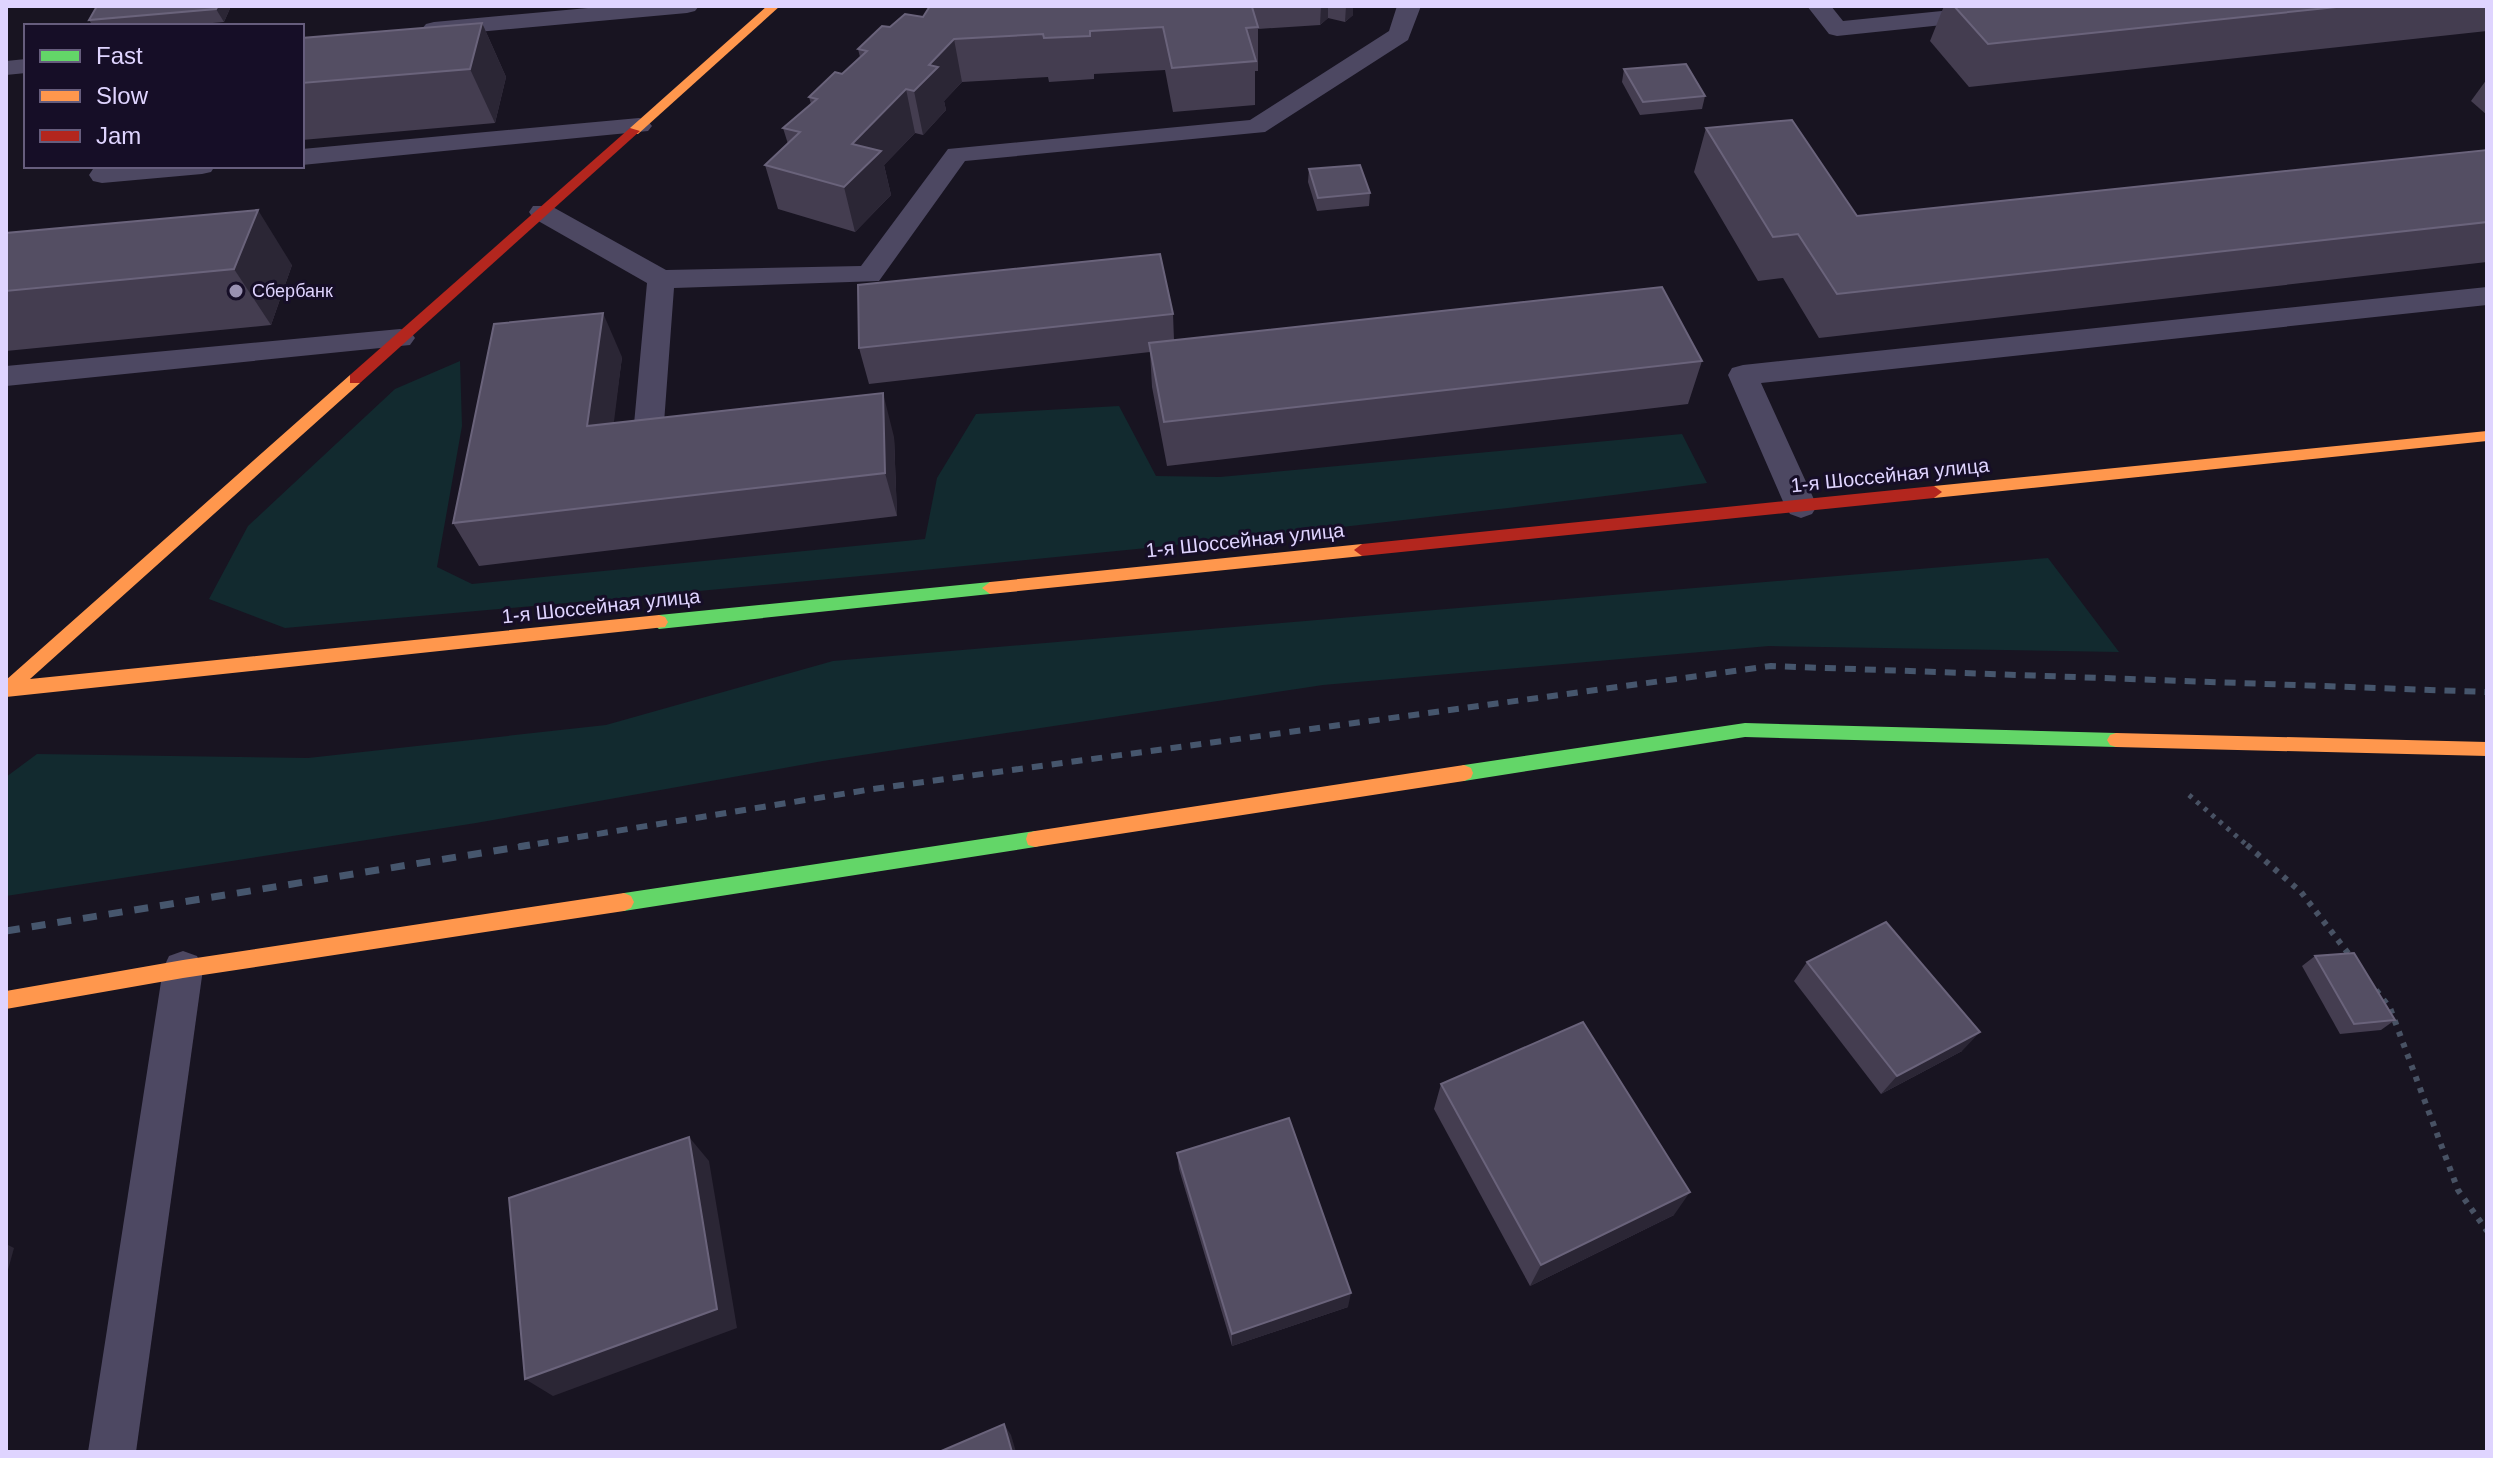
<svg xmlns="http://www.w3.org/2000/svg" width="2493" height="1458" font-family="Helvetica,sans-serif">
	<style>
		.green { fill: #122a2f }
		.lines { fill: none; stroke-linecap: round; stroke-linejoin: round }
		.path-far1 { stroke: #485264; stroke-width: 5; stroke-dasharray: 4 6; stroke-linecap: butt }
		.path { stroke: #485264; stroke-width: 6; stroke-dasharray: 5 7; stroke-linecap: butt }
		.lane { fill: #4d4862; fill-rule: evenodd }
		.fast { fill: #63d668; fill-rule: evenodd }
		.slow { fill: #ff974d; fill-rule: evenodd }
		.jam { fill: #b3261e; fill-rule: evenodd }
		.rail-far1 { stroke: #46566d; stroke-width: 6; stroke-dasharray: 11 9; stroke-linecap: butt }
		.rail { stroke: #46566d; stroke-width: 7; stroke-dasharray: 14 12; stroke-linecap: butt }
		.wall { fill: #443d50 }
		.shaded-wall { fill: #2b2635 }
		.building { fill: #544e63; stroke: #6a637b; stroke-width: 2 }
		.poi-dot { fill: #9991b1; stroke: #160e27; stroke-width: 3 }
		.labels { text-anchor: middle; stroke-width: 6; stroke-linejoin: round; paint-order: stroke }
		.far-poi-label { font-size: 18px; fill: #dfd4ff; stroke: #160e27; text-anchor: start }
		.street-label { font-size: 20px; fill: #dfd4ff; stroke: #160e27 }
	</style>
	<rect width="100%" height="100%" fill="#181421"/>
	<g class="green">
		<path d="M460 361 462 426 437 567 472 584 925 539 937 478 976 414 1119 406 1156 476 1220 477 1682 434 1707 483C1234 545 759 586 285 628L209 599 248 526 395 389Z"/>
		<polygon points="2048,558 2119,652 1769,646 1323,685 823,761 476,823 6,896 6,777 37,754 308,758 606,725 833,661"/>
	</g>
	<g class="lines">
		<polyline class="path-far1" points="2189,795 2249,847"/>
		<g class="path">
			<polyline points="2247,845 2301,892 2351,957"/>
			<polyline points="2376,990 2390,1008 2458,1190 2487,1231"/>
		</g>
		<g class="lane">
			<polygon points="610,6 699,6 695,11 687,13 434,36 426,34 422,29 426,24 434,22"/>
			<path d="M1397 6H1421L1408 40 1265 132 965 161 879 281 674 288 664 423 682 421 693 425 697 432 693 439C675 444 655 448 637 443L633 435 647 283 533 218 529 212 533 206H551L666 270 861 266 948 149 1250 120 1389 31Z"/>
			<polygon points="1807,6 1831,6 1843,21 1991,6 2070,6 2066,11 2058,13 1837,36 1829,34"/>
			<polygon points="26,59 26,73 6,75 6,61"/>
			<polygon points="639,118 648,121 652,126 648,131 302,165 302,149"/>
			<polygon points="215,166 211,172 202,174 102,183 93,181 89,175 93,169 115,166"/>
			<polygon points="2487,287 2487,305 1761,383 1817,506 1812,514 1801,518 1790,514 1785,506 1728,375 1732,368 1743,365"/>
			<polygon points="400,329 410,331 415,338 410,345 6,386 6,366"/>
			<polygon points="183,951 197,956 203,969 136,1452 88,1452 163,969 169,956"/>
		</g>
		<g class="fast">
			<polygon points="990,582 998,588 990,594 659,629 650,622 659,615"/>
			<polygon points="1745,723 2116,733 2122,735 2125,740 2122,745 2116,747 1745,737 1464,781 1457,778 1455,773 1457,768 1464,765"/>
			<polygon points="1035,831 1042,833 1044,839 1042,845 1035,847 624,911 617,908 614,902 617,896 624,893"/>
		</g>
		<g class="slow">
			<polygon points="767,6 780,6 638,134 630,134 630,128"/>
			<polygon points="355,374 360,375 360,383 30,679 659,615 665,617 668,622 665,627 6,697 6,680 350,375"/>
			<polygon points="2487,431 2487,441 1934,498 1926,492 1934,486"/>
			<polygon points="1362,544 1370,550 1362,556 990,594 982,588 990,582"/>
			<polygon points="2116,733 2487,742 2487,756 2116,747 2110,745 2107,740 2110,735"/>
			<polygon points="1464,765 1471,768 1473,773 1471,778 1464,781 1035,847 1028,845 1026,839 1028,833 1035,831"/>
			<polygon points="624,893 631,896 634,902 631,908 624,911 183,978 6,1009 6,991 183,960"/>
		</g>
		<g class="jam">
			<polygon points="630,128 640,131 360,383 350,383 350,375"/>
			<polygon points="1934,486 1942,492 1934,498 1362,556 1354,550 1362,544"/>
		</g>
		<polyline class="rail-far1" points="518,847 873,789 1771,666 2487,692"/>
		<polyline class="rail" points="6,931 530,845"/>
	</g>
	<g class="wall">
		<polygon points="97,6 231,6 224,22 179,26 93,26 89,20"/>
		<polygon points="930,6 1353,6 1353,15 1345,22 1328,18 1320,25 1258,29 1258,71 1255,71 1255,105 1173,112 1165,70 1094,74 1094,79 1049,82 1048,77 962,82 944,101 946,110 923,135 915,133 884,165 891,195 855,232 778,209 765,165 788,144 783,128 811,104 809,97 842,74 860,57 858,49 890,27 923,17"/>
		<polygon points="1944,6 2487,6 2487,31 1969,87 1930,41"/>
		<polygon points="482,23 506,77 495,123 302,140 302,38"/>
		<polygon points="1624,69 1705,96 1702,109 1640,115 1622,82"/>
		<polygon points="2487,79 2487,115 2471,101"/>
		<polygon points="1706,128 1857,216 2487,150 2487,262 1819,338 1783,278 1758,281 1694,172"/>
		<polygon points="1309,169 1370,193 1369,206 1317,211 1308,182"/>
		<polygon points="6,233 292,265 271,325 6,351"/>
		<polygon points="1173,314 1174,340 1702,361 1688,404 1167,466 1152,387 1150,352 869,384 859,348"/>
		<polygon points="622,357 613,423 894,437 897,516 479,566 453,523"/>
		<polygon points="2315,956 2395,1020 2381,1030 2340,1034 2302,966"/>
		<polygon points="1807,962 1962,1051 1881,1094 1794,981"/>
		<polygon points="1441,1084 1674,1215 1530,1286 1434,1109"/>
		<polygon points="1177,1153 1348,1307 1232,1346 1179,1169"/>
	</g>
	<g class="shaded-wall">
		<polygon points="218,6 231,6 224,22 216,9"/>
		<polygon points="1321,6 1328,6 1328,18 1320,25"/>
		<polygon points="1346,6 1353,6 1353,15 1345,22"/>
		<polygon points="482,23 506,77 495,123 470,69"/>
		<polygon points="954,39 962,82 944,101 946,110 923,135 914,91 929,65"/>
		<polygon points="906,89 915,133 884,165 891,195 855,232 844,187 852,144"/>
		<polygon points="258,210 292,265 271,325 234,269"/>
		<polygon points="603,313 622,357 608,470 587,426"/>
		<polygon points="883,393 894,437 897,516 885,473"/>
		<polygon points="1980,1032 1962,1051 1881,1094 1897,1076"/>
		<polygon points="689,1137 709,1161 737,1328 553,1396 525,1379"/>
		<polygon points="1690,1192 1674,1215 1530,1286 1541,1265"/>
		<polygon points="6,1244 14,1248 6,1277"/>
		<polygon points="1351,1293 1348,1307 1232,1346 1232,1334"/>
		<polygon points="1004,1424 1011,1435 1016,1452 1012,1452"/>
	</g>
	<g class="building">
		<polygon points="97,6 218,6 216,9 89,20"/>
		<polygon points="930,6 1252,7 1258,27 1246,28 1256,61 1172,68 1163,27 1090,31 1090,36 1044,38 1043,34 954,39 929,65 938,67 914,91 906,89 852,144 881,151 844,187 765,165 800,132 783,128 817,99 809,97 835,72 842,74 867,51 858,49 882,26 890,27 905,14 923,17"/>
		<polygon points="1954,6 2346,6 1988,44"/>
		<polygon points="482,23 470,69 302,83 302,38"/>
		<polygon points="1686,64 1705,96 1643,102 1624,69"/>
		<polygon points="1792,120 1857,216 2487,150 2487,222 1837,294 1798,234 1773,237 1706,128"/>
		<polygon points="1360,165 1370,193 1318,198 1309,169"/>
		<polygon points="258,210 234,269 6,291 6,233"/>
		<polygon points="1160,254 1173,314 859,348 858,285"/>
		<polygon points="1662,287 1702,361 1164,422 1149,343"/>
		<polygon points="603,313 587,426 883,393 885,473 453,523 494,324"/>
		<polygon points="1886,922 1980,1032 1897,1076 1807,962"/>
		<polygon points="2354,953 2395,1020 2354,1024 2315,956"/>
		<polygon points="1583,1022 1690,1192 1541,1265 1441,1084"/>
		<polygon points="1289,1118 1351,1293 1232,1334 1177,1153"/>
		<polygon points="689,1137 717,1309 525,1379 509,1198"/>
		<polygon points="1004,1424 1012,1452 939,1452"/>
	</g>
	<circle class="poi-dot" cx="236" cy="291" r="8"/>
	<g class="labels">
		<g class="far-poi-label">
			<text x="252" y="297">Сбербанк</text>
		</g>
		<g class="street-label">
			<text transform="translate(1890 475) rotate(-6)" y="7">1-я Шоссейная улица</text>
			<text transform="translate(1245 540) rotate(-6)" y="7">1-я Шоссейная улица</text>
			<text transform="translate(601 606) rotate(-6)" y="7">1-я Шоссейная улица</text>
		</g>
	</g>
	<rect width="2493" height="1458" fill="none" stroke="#dfd4ff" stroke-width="16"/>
	<rect x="24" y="24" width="280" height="144" fill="#160e27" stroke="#665d7d" stroke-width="2"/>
	<rect x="40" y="50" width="40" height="12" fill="#63d668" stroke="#665d7d" stroke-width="2"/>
	<text x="96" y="64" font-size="24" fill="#dfd4ff">Fast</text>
	<rect x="40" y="90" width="40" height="12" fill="#ff974d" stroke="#665d7d" stroke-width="2"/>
	<text x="96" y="104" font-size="24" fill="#dfd4ff">Slow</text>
	<rect x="40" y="130" width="40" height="12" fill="#b3261e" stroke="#665d7d" stroke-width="2"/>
	<text x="96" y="144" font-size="24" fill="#dfd4ff">Jam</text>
</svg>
